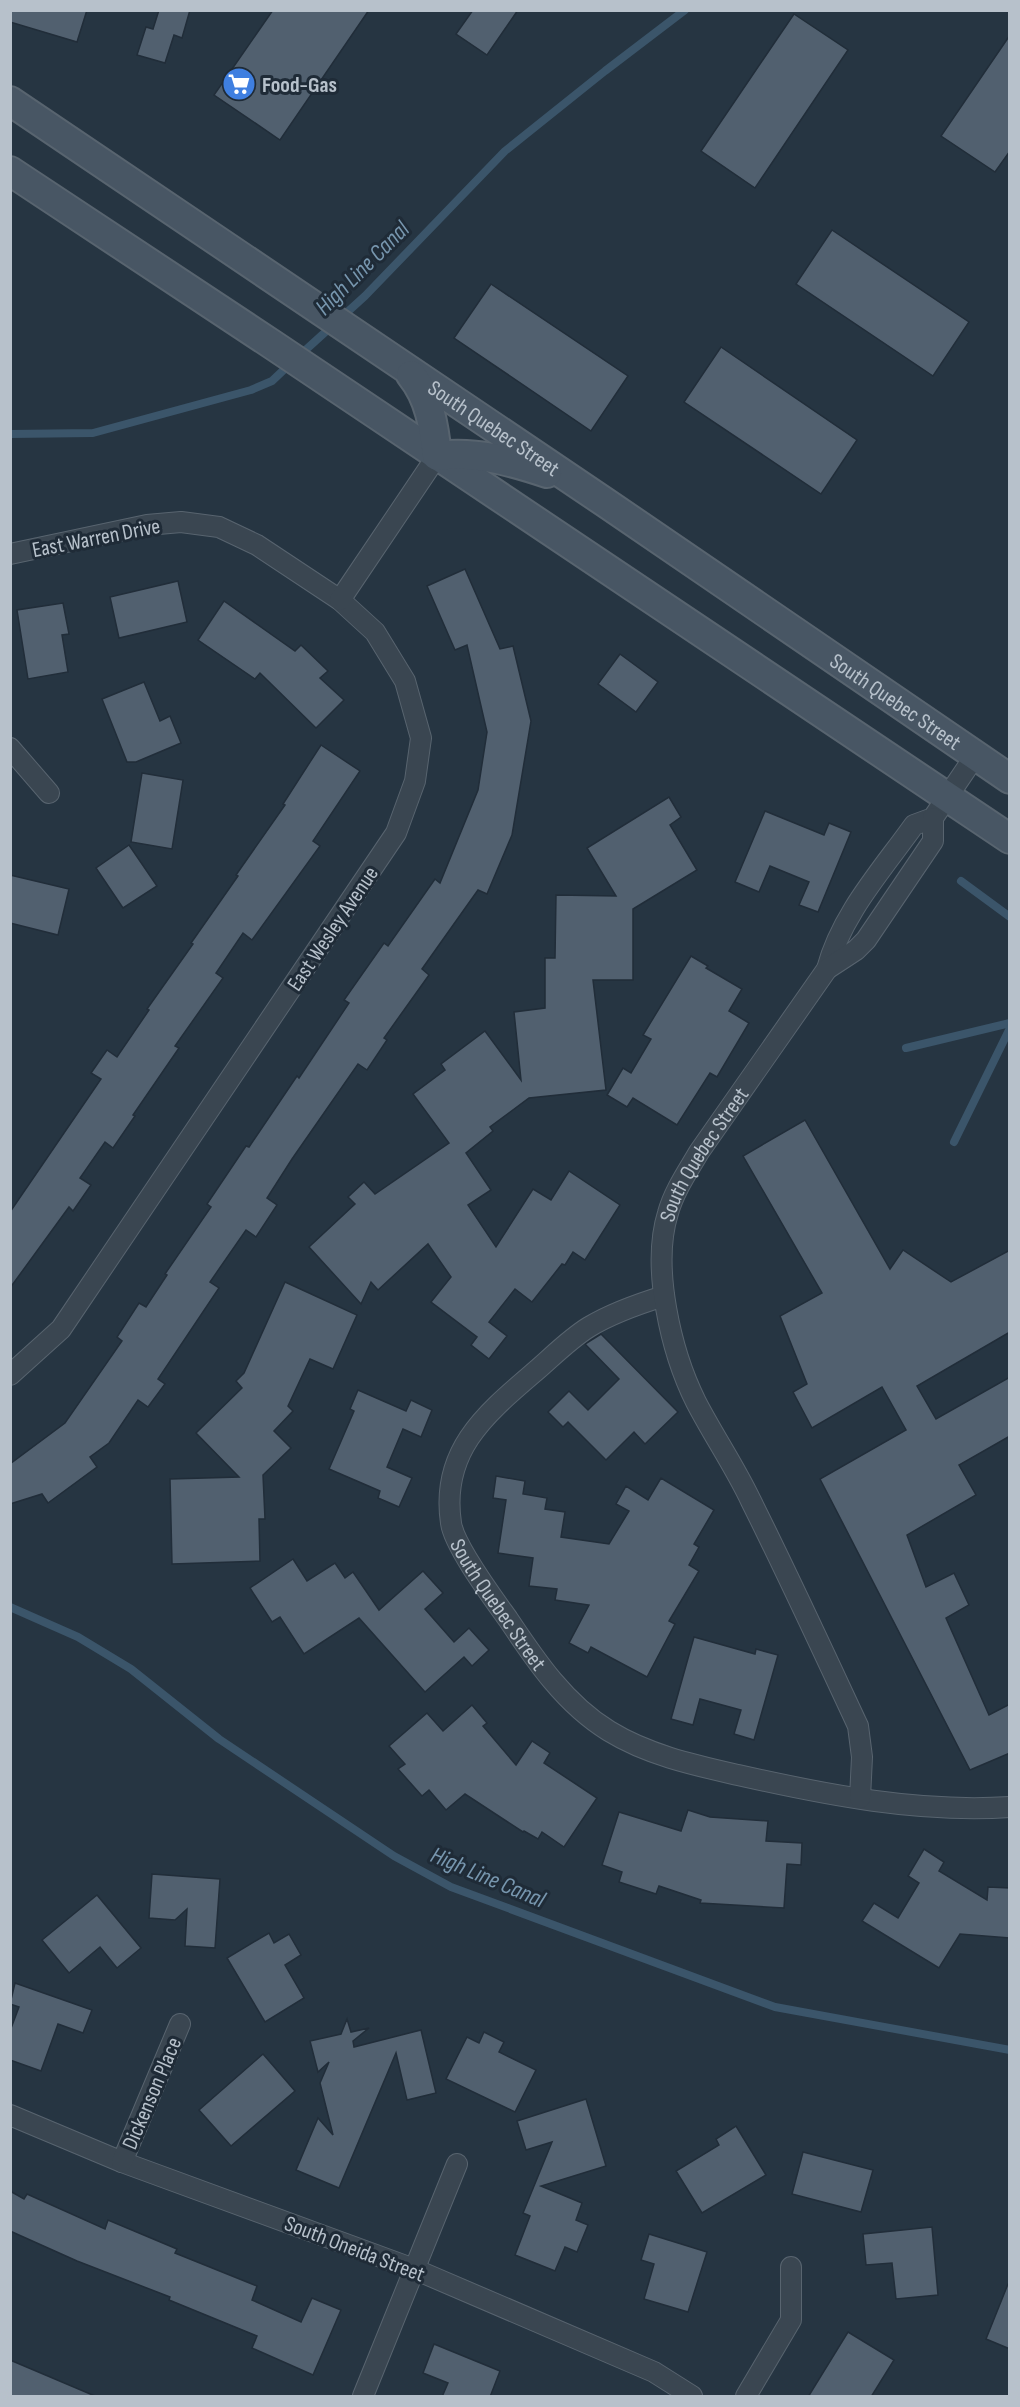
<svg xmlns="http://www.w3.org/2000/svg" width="1020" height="2407" font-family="'Sofia Sans Condensed',sans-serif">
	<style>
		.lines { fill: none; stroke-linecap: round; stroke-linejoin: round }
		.stream { stroke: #3b556a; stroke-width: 8 }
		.building { fill: #51606f; stroke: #212d39; stroke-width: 1.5 }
		.street-casing { stroke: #58646f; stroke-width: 22 }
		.secondary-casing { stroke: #58646f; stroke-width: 32 }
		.street { stroke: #3a4651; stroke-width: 20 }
		.secondary { stroke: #485664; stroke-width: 28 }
		.labels { text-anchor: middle; stroke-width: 6; stroke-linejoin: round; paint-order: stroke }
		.poi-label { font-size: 22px; font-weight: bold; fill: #b7c1cb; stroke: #1f2b37; text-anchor: start }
		.street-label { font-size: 22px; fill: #b7c1cb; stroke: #1f2b37 }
		.water-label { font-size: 24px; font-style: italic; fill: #7796ae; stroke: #1f2b37 }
	</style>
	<rect width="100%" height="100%" fill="#263542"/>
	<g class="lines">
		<g class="stream">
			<polyline points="300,355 365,296 505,151 605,71 685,10"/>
			<polyline points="10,434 93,433 251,390 272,381 291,363"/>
			<polyline points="961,881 1010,917"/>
			<polyline points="906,1048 1010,1023"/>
			<polyline points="954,1142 1010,1028"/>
			<polyline points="10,1607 78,1637 131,1669 219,1739 394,1856 451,1887 775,2007 1010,2050"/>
		</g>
	</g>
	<g class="building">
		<polygon points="10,10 87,10 77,42 10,22"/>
		<polygon points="159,10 190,10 182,38 174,35 165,63 137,55 146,27 153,29"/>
		<polygon points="273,10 369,10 280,140 214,95"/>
		<polygon points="473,10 518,10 487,55 456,34"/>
		<polygon points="794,14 848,50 755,188 701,151"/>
		<polygon points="1010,35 1010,151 995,172 941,136"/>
		<polygon points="832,230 969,322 933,376 796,284"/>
		<polygon points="491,284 628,376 591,431 454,338"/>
		<polygon points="721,347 857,440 821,494 684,402"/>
		<polygon points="465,569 500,649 513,646 531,721 512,835 487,894 478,890 422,969 429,975 384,1038 387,1040 367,1070 358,1064 292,1159 267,1198 277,1205 256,1237 246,1230 210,1282 219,1288 158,1379 165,1384 148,1407 138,1400 109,1443 90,1457 97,1467 48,1503 42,1494 10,1504 10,1464 65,1423 122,1341 117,1337 139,1303 146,1307 167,1275 165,1274 211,1207 207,1204 246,1146 249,1147 297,1076 299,1078 349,1003 344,1000 384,943 388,946 435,879 440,883 478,790 487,732 467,645 455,650 427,586"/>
		<polygon points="178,581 187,622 119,638 110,597"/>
		<polygon points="224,601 295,651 301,645 328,671 320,678 344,700 316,728 260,673 255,679 198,640"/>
		<polygon points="63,603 69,634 62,635 68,672 28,679 17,610"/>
		<polygon points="620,654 658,682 636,712 598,684"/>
		<polygon points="144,682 160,721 170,716 181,743 136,762 127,762 102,699"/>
		<polygon points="321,745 360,771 313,841 320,846 252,940 243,933 216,973 223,978 175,1046 179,1048 133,1115 135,1116 113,1148 105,1142 80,1178 91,1185 73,1211 69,1207 10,1288 10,1212 101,1079 91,1073 107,1050 117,1057 149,1010 147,1009 193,944 191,943 238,876 236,875 285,805 283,804"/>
		<polygon points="142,773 183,780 172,849 131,842"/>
		<polygon points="669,797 681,817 670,825 697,870 633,909 633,980 593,980 606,1090 529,1098 490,1127 493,1131 466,1153 491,1190 468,1205 496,1247 533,1189 551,1200 569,1171 620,1205 585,1260 573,1252 565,1265 562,1264 532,1302 515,1289 489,1322 507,1336 489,1359 471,1345 477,1337 431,1302 451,1277 428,1244 378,1290 371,1282 361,1304 309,1247 355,1204 348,1197 364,1182 375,1194 449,1143 413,1094 445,1070 441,1064 485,1031 521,1080 514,1012 545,1008 545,958 555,958 556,895 616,896 587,848"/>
		<polygon points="765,811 824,835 829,823 851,832 818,912 799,905 809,882 770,866 759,892 735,882"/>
		<polygon points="129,845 157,886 123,908 96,868"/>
		<polygon points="10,875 69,889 58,935 10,923"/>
		<polygon points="691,956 708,966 706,968 742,989 729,1011 749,1023 717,1077 710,1073 677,1125 633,1098 627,1107 607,1095 623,1068 631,1073 651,1039 643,1035"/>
		<polygon points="805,1120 890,1269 903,1250 951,1282 1010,1250 1010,1332 917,1386 936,1419 1010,1377 1010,1436 959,1465 976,1495 907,1535 926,1587 954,1573 969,1605 946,1618 989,1715 1010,1704 1010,1753 970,1770 820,1479 906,1430 882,1387 812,1428 793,1392 807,1384 780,1316 822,1293 743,1156"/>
		<polygon points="285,1282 357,1315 333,1369 310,1359 288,1406 293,1411 274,1431 291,1448 263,1475 265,1519 259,1519 260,1561 172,1564 170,1479 239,1477 196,1433 242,1388 236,1381 244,1373"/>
		<polygon points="601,1334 678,1412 645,1444 634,1432 606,1460 568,1422 563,1427 548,1412 569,1391 588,1410 619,1379 585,1344"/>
		<polygon points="358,1390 406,1411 411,1400 432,1410 421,1437 403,1429 387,1467 412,1478 399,1507 378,1498 380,1491 329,1469 354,1411 350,1409"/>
		<polygon points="496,1476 525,1481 523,1494 547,1498 545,1509 565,1512 561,1537 609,1544 629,1511 616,1504 626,1486 648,1500 661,1478 714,1510 694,1544 699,1547 689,1565 699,1571 669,1621 675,1624 647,1677 591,1647 588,1653 569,1643 589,1605 555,1600 557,1589 529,1586 533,1558 498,1553 506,1500 493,1498"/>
		<polygon points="293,1559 307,1581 335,1563 345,1578 353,1572 379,1610 423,1571 443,1593 425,1609 454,1642 469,1628 489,1650 472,1666 464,1657 425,1692 359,1618 304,1654 280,1617 272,1622 250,1588"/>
		<polygon points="694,1637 755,1654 756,1649 778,1655 754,1740 734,1734 741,1710 700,1699 693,1725 671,1719"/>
		<polygon points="472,1705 487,1723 483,1726 516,1765 532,1741 550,1753 544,1763 597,1798 564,1847 542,1832 538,1839 524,1831 523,1832 465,1794 446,1810 429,1790 422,1796 398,1769 405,1764 389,1746 427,1713 443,1731"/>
		<polygon points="688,1810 710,1817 768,1821 766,1841 802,1843 801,1865 787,1864 784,1908 700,1903 701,1900 659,1886 656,1894 619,1882 622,1872 602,1865 619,1812 681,1831"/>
		<polygon points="924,1849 944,1862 939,1871 987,1900 988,1887 1010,1888 1010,1938 960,1934 939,1968 862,1921 874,1903 898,1918 919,1883 908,1876"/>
		<polygon points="152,1874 220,1879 215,1948 185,1946 187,1909 175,1920 149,1918"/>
		<polygon points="97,1895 141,1948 117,1968 100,1947 69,1973 42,1940"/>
		<polygon points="269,1933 274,1943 289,1934 301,1955 285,1965 304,1998 265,2022 227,1958"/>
		<polygon points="15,1983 92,2010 83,2033 58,2024 41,2071 10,2060 10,2031 19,2007 10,2004"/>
		<polygon points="347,2019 351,2032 369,2028 353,2041 354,2047 421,2030 436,2093 407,2100 396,2053 339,2188 296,2170 318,2118 333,2135 320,2083 329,2062 318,2072 310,2041 341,2034"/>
		<polygon points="484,2032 504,2042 499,2052 536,2070 515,2112 446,2079 467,2037 479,2043"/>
		<polygon points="263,2054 295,2091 231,2146 199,2110"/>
		<polygon points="586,2099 606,2166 541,2186 582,2203 576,2220 588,2225 577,2252 565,2247 555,2271 515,2255 530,2216 523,2213 552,2142 526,2150 517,2121"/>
		<polygon points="736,2126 766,2175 702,2213 676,2171 719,2145 716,2139"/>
		<polygon points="803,2152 873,2170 861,2212 792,2194"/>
		<polygon points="10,2191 24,2199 27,2194 105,2229 108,2220 177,2249 175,2253 257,2286 252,2300 301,2322 312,2298 341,2310 313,2375 252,2348 257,2336 169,2300 170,2297 77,2261 10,2231"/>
		<polygon points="932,2227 938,2295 896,2299 892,2263 866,2265 863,2234"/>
		<polygon points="649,2234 707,2252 688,2312 644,2299 654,2264 641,2260"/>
		<polygon points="1008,2284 1010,2284 1010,2349 986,2339"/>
		<polygon points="848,2332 894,2360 871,2397 808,2397"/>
		<polygon points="434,2344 500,2371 490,2397 442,2397 448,2383 423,2373"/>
		<polygon points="10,2360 95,2396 95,2397 10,2397"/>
	</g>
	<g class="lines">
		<g class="street-casing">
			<g id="street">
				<polyline points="10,554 147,525 181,522 219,527 257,545 340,600 375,632 405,681 421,738 415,781 396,833 61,1329 10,1375"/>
				<polyline points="340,600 437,456"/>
				<polyline points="10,748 49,793"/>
				<path d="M827 969C841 915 882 870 914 825L933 818 975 756"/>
				<path id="s1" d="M664 1296C638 1304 612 1313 589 1327 571 1338 554 1355 538 1369 488 1412 440 1449 451 1523 454 1546 493 1598 508 1619 536 1661 565 1704 609 1731 648 1755 694 1765 738 1775 827 1795 919 1813 1010 1807"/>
				<path id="s2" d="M860 1798 862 1757 858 1726C823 1651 788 1575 751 1501 735 1467 713 1435 696 1402 671 1352 651 1267 668 1213 674 1191 688 1171 699 1152L827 969 856 950 866 940 933 841V818"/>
				<polyline points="10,2115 122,2162 414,2269 654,2372 692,2396"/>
				<polyline points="122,2162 180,2024"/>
				<polyline points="363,2396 457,2164"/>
				<polyline points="746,2396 791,2320 791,2267"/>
			</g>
		</g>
		<g class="secondary-casing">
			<g id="secondary">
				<path id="s3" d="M10 101 606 503 1010 779"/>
				<polyline points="10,171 273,345 1010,839"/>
				<path d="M411 375C430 398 434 427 437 456 476 451 511 461 547 473"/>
			</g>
		</g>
		<use href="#street" class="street"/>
		<use href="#secondary" class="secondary"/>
	</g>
	<defs>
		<g id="supermarket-disc" transform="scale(1.725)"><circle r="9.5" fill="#3f7fe0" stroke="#1f2b37"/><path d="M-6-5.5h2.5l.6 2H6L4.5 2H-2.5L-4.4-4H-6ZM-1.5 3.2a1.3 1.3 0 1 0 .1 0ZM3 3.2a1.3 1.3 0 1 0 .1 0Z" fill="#fff"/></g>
	</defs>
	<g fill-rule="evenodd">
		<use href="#supermarket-disc" x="239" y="84"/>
	</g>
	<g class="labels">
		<g class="poi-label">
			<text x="262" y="92">Food-Gas</text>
		</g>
		<g class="street-label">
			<text dy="8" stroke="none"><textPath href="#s3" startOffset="584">South Quebec Street</textPath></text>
			<text transform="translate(96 537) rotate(-11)" y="8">East Warren Drive</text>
			<text dy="8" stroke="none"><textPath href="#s3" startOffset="1070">South Quebec Street</textPath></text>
			<text transform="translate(332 928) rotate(-56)" y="8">East Wesley Avenue</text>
			<text dy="8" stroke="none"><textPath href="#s2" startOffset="698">South Quebec Street</textPath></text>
			<text dy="8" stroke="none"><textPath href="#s1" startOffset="429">South Quebec Street</textPath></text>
			<text transform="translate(151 2093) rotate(-67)" y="8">Dickenson Place</text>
			<text transform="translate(355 2248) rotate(21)" y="8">South Oneida Street</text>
		</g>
		<g class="water-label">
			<text transform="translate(362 268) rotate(-45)" y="8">High Line Canal</text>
			<text transform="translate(488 1877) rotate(23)" y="8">High Line Canal</text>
		</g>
	</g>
	<rect width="1020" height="2407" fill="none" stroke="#b7c1cb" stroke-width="24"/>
</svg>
